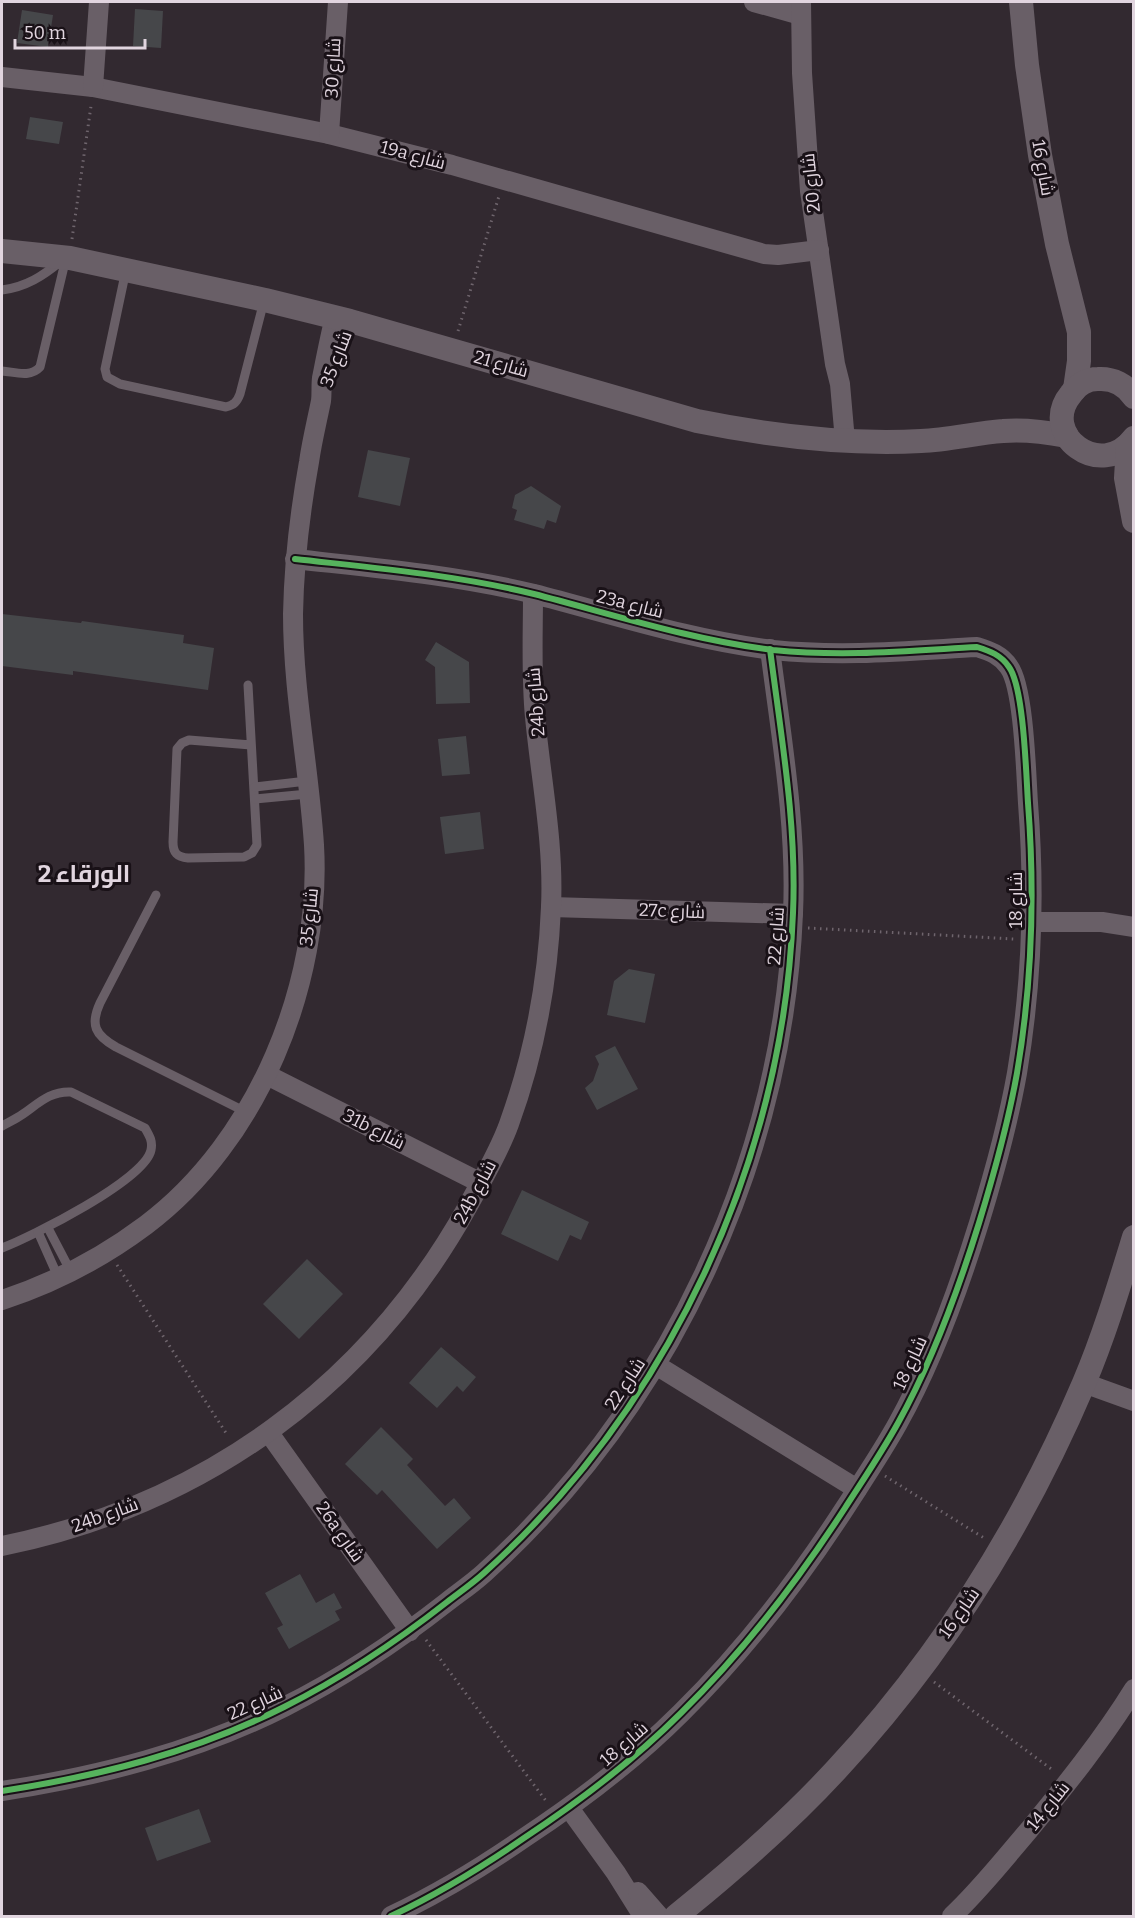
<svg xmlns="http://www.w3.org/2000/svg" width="1135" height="1918" font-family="Bitter,Cairo,serif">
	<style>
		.building { fill: #46474a }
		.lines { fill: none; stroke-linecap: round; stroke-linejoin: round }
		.path { stroke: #6f656d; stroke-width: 3; stroke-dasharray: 1.5 4.5; stroke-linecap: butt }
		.service { stroke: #695f67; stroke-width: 9 }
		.minor { stroke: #695f67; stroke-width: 20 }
		.tertiary { stroke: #695f67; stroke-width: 24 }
		.cycleway-casing { stroke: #191117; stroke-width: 10 }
		.cycleway { stroke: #56b35d; stroke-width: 6 }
		.labels { text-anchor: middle; stroke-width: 6; stroke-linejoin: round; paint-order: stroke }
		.street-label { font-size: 18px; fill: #e1d5df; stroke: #191117 }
		.district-label { font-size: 24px; font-weight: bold; fill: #e1d5df; stroke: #191117 }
	</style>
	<rect width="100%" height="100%" fill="#322930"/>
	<g class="building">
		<polygon points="135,9 163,11 161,48 133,46"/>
		<polygon points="22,10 53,15 48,47 17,43"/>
		<polygon points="30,117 63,122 59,144 26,139"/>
		<polygon points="368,450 410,458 400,506 358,497"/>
		<polygon points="531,486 561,506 556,523 547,520 544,529 514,520 517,510 512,508 515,495"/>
		<polygon points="2,614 81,623 82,621 184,635 183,643 214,648 208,690 73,671 73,675 2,666"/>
		<polygon points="436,642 469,662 470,703 436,704 435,667 425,660"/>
		<polygon points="466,736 470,774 442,776 438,739"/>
		<polygon points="480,812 484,849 445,854 440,817"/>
		<polygon points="629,969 655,974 645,1023 607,1015 614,981"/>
		<polygon points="615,1046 638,1089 597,1110 585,1088 593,1081 599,1064 595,1056"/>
		<polygon points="522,1190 589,1222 581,1240 570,1235 558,1261 501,1234"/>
		<polygon points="307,1259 343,1294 299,1339 263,1304"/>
		<polygon points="441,1347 476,1377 463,1392 457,1386 437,1408 409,1383"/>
		<polygon points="381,1427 413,1459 407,1465 445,1506 454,1498 471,1518 437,1549 382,1490 377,1495 345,1464"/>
		<polygon points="300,1574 316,1603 334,1593 342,1608 335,1611 340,1620 289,1649 277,1628 283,1625 265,1593"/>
		<polygon points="199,1809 211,1842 157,1861 145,1828"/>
	</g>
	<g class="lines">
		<g class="path">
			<polyline points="72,239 91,106"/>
			<polyline points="458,331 499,196"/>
			<polyline points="808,928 1014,939"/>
			<polyline points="117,1265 228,1436"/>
			<polyline points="885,1476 984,1538"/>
			<polyline points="426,1640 546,1801"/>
			<polyline points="934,1682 1054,1771"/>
		</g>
		<g class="service">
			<path d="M126 270 105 369 107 377 120 384 226 407C234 405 237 402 240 394L264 301"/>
			<path d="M2 290C26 287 43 276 61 261"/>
			<path d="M2 371C15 372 30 378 40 367L66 258"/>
			<path d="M248 685 257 845 252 853 244 857 188 858C177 857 173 853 173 842L177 749 182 743 189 740 251 745"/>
			<polyline points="255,787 307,781"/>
			<polyline points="255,799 308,794"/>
			<path d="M156 895 100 1003C90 1025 95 1035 116 1047L246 1112"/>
			<path d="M2 1126C9 1122 16 1119 23 1114 39 1103 50 1091 71 1092L145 1128C149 1135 153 1141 151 1150 145 1180 31 1237 2 1248"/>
			<polyline points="48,1228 71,1272"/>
			<polyline points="38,1232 59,1279"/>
		</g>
		<g class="minor">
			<polyline points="754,2 801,15"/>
			<polyline points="801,2 802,73 810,191 835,364 840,384 845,441"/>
			<polyline points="2,77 93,87 329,134 452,165 764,254 778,255 819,250"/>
			<polyline points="93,87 99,2"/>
			<polyline points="329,134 338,2"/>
			<path d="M295 559C375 568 456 575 534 594 612 614 691 640 773 650 844 657 906 651 977 647 990 651 1001 655 1009 667 1024 688 1026 773 1028 803 1035 893 1032 984 1017 1073 1008 1124 994 1174 979 1223 958 1291 933 1360 898 1423 882 1452 863 1480 845 1508 797 1582 744 1651 681 1713 634 1760 580 1801 524 1838 482 1867 438 1894 391 1916"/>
			<polyline points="551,907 793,914"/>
			<polyline points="1031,922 1102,922 1134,927"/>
			<polyline points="267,1075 481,1183"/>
			<path d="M2 1300C54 1283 102 1258 146 1225 258 1141 322 983 314 845 309 768 293 692 293 614 294 563 300 512 309 462 312 441 317 421 321 401 322 393 321 386 322 378 326 358 330 337 335 317"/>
			<polyline points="656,1365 857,1489"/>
			<polyline points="1084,1383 1134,1401"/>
			<polyline points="269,1433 410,1631"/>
			<path d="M2 1546C204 1505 368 1386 468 1206 482 1180 499 1152 509 1124 534 1055 548 980 551 907 554 843 541 780 535 717 531 676 533 635 533 594"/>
			<path d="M2 1791C99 1776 195 1752 284 1707 342 1678 396 1642 447 1602 460 1592 473 1583 484 1573 669 1406 783 1162 793 913 797 825 781 736 770 649"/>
			<polyline points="569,1808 616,1873 643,1916"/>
			<polyline points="638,1892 659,1916"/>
			<path d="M952 1916C980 1890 1004 1859 1029 1830 1066 1785 1103 1739 1134 1689"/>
		</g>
		<g class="tertiary">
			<polyline points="1021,2 1027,65 1040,155 1057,244 1079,332 1079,361 1075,389"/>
			<path d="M2 251 70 258 265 300 350 321 697 421C771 436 845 445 921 441 949 440 975 433 1003 431 1024 429 1046 432 1067 436"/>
			<path d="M1134 397C1126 385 1113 378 1098 379 1087 379 1077 385 1071 394 1038 434 1101 482 1134 438"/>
			<polyline points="1128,445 1126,478 1134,521"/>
			<path d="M676 1916C732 1871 787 1823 836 1770 941 1657 1024 1524 1084 1383 1104 1336 1119 1286 1134 1237"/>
		</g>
		<g class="cycleway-casing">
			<g id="cycleway">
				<path d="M295 559C375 568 456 575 534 594 612 614 691 640 773 650 844 657 906 651 977 647 990 651 1001 655 1009 667 1024 688 1026 773 1028 803 1035 893 1032 984 1017 1073 1008 1124 994 1174 979 1223 958 1291 933 1360 898 1423 882 1452 863 1480 845 1508 797 1582 744 1651 681 1713 634 1760 580 1801 524 1838 482 1867 438 1894 391 1916"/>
				<path d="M2 1791C99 1776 195 1752 284 1707 342 1678 396 1642 447 1602 460 1592 473 1583 484 1573 669 1406 783 1162 793 913 797 825 781 736 770 649"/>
			</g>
		</g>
		<use href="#cycleway" class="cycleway"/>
	</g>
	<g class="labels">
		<g class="street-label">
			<text transform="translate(333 68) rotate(-87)" y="6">شارع 30</text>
			<text transform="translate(413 155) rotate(15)" y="6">19a شارع</text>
			<text transform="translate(1043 168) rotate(80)" y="6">شارع 16</text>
			<text transform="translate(811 183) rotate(-96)" y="6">شارع 20</text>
			<text transform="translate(336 359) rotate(-69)" y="6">شارع 35</text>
			<text transform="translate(501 364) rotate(16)" y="6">شارع 21</text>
			<text transform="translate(630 604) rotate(14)" y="6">23a شارع</text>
			<text transform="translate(536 702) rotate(-94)" y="6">24b شارع</text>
			<text transform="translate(1016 900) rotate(-90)" y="6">شارع 18</text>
			<text transform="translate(672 911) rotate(2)" y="6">27c شارع</text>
			<text transform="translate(309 917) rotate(-84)" y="6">شارع 35</text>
			<text transform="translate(776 936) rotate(-86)" y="6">شارع 22</text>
			<text transform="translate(374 1129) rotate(27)" y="6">31b شارع</text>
			<text transform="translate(475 1192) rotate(-62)" y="6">24b شارع</text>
			<text transform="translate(910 1363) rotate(-65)" y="6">شارع 18</text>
			<text transform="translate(625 1384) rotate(-57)" y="6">شارع 22</text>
			<text transform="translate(105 1515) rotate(-20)" y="6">24b شارع</text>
			<text transform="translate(340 1532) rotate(55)" y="6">26a شارع</text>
			<text transform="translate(959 1613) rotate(-55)" y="6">شارع 16</text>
			<text transform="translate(255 1703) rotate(-24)" y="6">شارع 22</text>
			<text transform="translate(624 1744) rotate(-41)" y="6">شارع 18</text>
			<text transform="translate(1048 1806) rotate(-51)" y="6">شارع 14</text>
		</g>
		<g class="district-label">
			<text x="84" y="882">الورقاء 2</text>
		</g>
	</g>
	<rect width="1135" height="1918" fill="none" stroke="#e1d5df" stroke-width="6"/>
	<path d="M15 39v9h130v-9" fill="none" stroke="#e1d5df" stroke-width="3"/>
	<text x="24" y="39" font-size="18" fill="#e1d5df" stroke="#191117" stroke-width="4.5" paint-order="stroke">50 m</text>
</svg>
